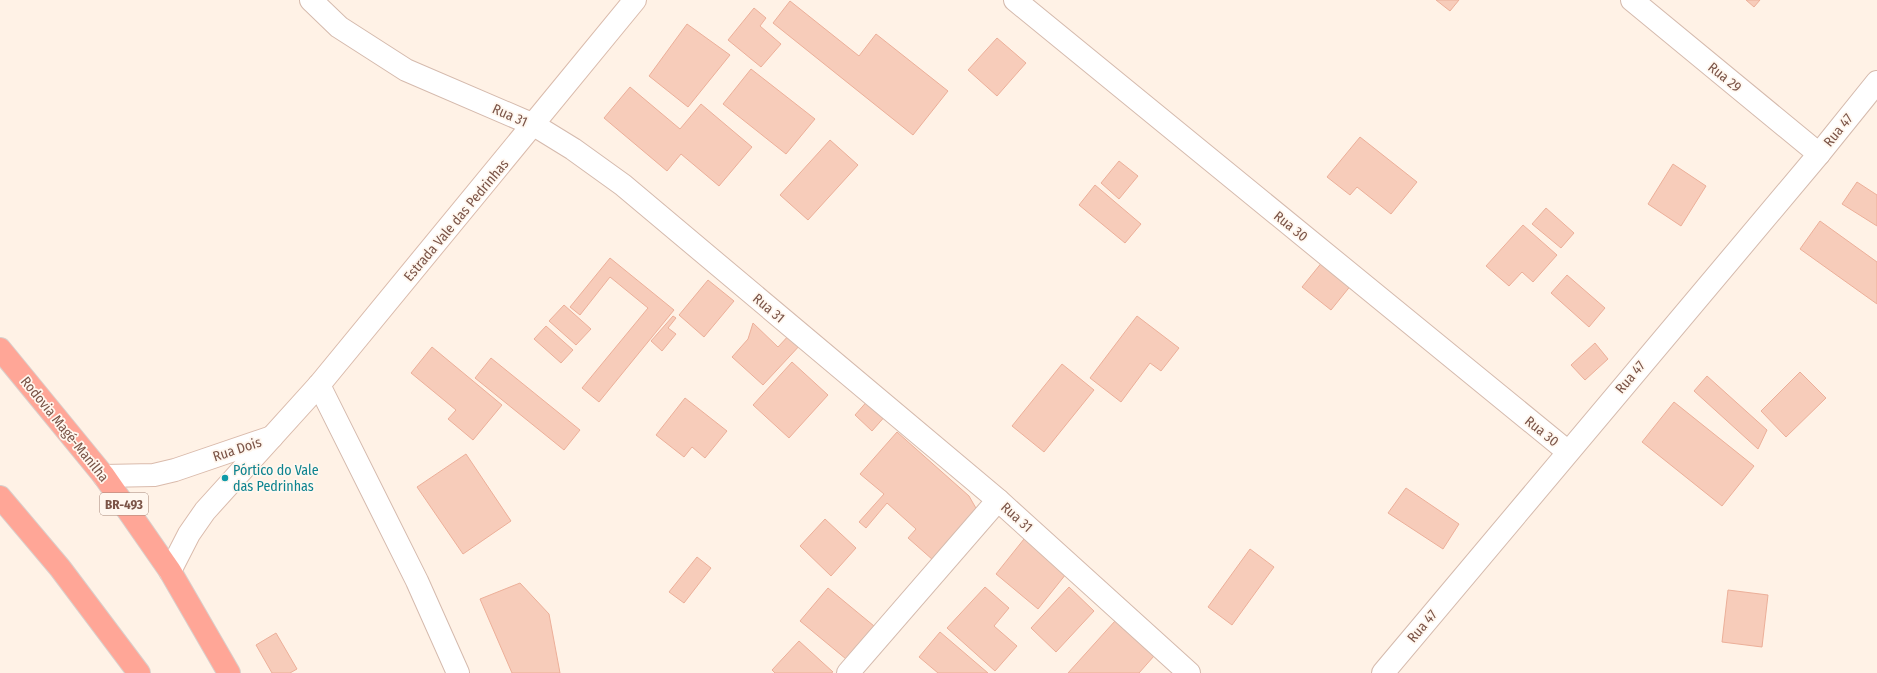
<svg xmlns="http://www.w3.org/2000/svg" width="1877" height="673" font-family="'Fira Sans Condensed',sans-serif">
	<style>
		.building { fill: #f7ccba; stroke: #ecaf99 }
		.lines { fill: none; stroke-linecap: round; stroke-linejoin: round }
		.street-casing { stroke: #d5baad; stroke-width: 24 }
		.secondary-casing { stroke: #dabbac; stroke-width: 24 }
		.highway-casing { stroke: #dacfcb; stroke-width: 24 }
		.street { stroke: #fff; stroke-width: 22 }
		.secondary { stroke: #fff; stroke-width: 22 }
		.highway { stroke: #ffa697; stroke-width: 22 }
		.culture-dot { fill: #0f9aa8; stroke: #fff7ef; stroke-width: 1.5 }
		.labels { text-anchor: middle; stroke-width: 3.5; stroke-linejoin: round; paint-order: stroke }
		.shield { fill: #fff7ef; stroke: #a38579; stroke-width: 1 }
		.shield-label { font-size: 13px; font-weight: bold; fill: #7b5447 }
		.street-label { font-size: 14px; fill: #7b5447; stroke: #fff7ef }
		.culture-label { font-size: 14px; fill: #0d838f; stroke: #fff7ef; text-anchor: start }
	</style>
	<rect width="100%" height="100%" fill="#fff2e6"/>
	<g class="building">
		<polygon points="1436,0 1459,0 1450,11"/>
		<polygon points="1746,0 1760,0 1754,7"/>
		<polygon points="790,1 859,56 876,34 948,91 913,135 773,23"/>
		<polygon points="754,8 766,18 760,26 781,44 761,67 728,40"/>
		<polygon points="687,24 730,55 688,107 649,76"/>
		<polygon points="997,38 1026,63 997,96 968,70"/>
		<polygon points="751,69 815,119 786,154 723,104"/>
		<polygon points="630,87 680,129 701,104 752,147 719,186 681,154 667,171 604,118"/>
		<polygon points="1360,137 1417,182 1391,214 1357,187 1350,195 1327,177"/>
		<polygon points="830,140 858,165 808,220 780,195"/>
		<polygon points="1119,161 1138,176 1119,199 1101,183"/>
		<polygon points="1673,164 1706,186 1681,226 1648,204"/>
		<polygon points="1857,182 1877,195 1877,226 1842,204"/>
		<polygon points="1095,185 1141,224 1125,243 1079,205"/>
		<polygon points="1546,208 1574,233 1561,248 1532,224"/>
		<polygon points="1820,221 1877,262 1877,304 1800,249"/>
		<polygon points="1523,225 1557,255 1533,282 1522,272 1509,286 1486,266"/>
		<polygon points="610,258 674,310 599,402 582,388 648,308 610,277 580,315 570,307"/>
		<polygon points="1323,261 1352,284 1331,310 1302,287"/>
		<polygon points="1567,275 1605,308 1589,327 1551,293"/>
		<polygon points="708,280 734,301 704,337 679,315"/>
		<polygon points="564,305 591,329 576,345 549,321"/>
		<polygon points="673,316 676,318 668,328 676,334 662,351 651,341"/>
		<polygon points="1137,316 1179,348 1161,371 1150,363 1121,402 1090,378"/>
		<polygon points="753,323 778,347 791,333 802,343 763,385 732,357 748,339"/>
		<polygon points="546,326 573,350 561,363 534,339"/>
		<polygon points="1595,343 1608,359 1585,380 1571,365"/>
		<polygon points="432,347 502,405 473,440 448,419 456,410 411,373"/>
		<polygon points="491,358 580,430 564,450 475,378"/>
		<polygon points="792,362 828,395 789,438 753,405"/>
		<polygon points="1062,364 1094,390 1044,452 1012,426"/>
		<polygon points="1800,372 1826,398 1786,437 1761,411"/>
		<polygon points="1707,376 1767,430 1758,449 1694,391"/>
		<polygon points="685,398 727,431 705,458 692,447 684,457 656,435"/>
		<polygon points="870,398 887,414 872,431 855,415"/>
		<polygon points="1674,402 1754,466 1722,506 1642,442"/>
		<polygon points="897,432 969,496 977,510 933,560 908,538 916,529 887,503 866,528 859,522 884,494 860,474"/>
		<polygon points="466,454 511,521 463,554 417,487"/>
		<polygon points="1406,488 1459,524 1443,549 1388,513"/>
		<polygon points="825,519 856,548 831,576 800,546"/>
		<polygon points="1024,539 1066,574 1038,609 996,574"/>
		<polygon points="1250,549 1274,567 1232,625 1208,607"/>
		<polygon points="697,557 711,568 684,603 669,592"/>
		<polygon points="520,583 549,614 560,673 512,673 480,599"/>
		<polygon points="985,587 1009,608 994,626 1017,646 995,671 947,628"/>
		<polygon points="1069,587 1094,611 1056,652 1031,628"/>
		<polygon points="828,588 874,626 846,659 800,621"/>
		<polygon points="1728,590 1768,595 1762,647 1722,642"/>
		<polygon points="1115,621 1154,656 1139,673 1068,673"/>
		<polygon points="940,632 988,673 938,673 919,657"/>
		<polygon points="276,633 297,669 290,673 272,673 256,645"/>
		<polygon points="799,641 833,672 831,673 775,673 772,670"/>
	</g>
	<g class="lines">
		<g class="street-casing">
			<g id="street">
				<polyline points="311,0 339,27 406,70 534,125 573,149 623,185 998,500 1189,673"/>
				<polyline points="1015,0 1567,451"/>
				<polyline points="1632,0 1819,154"/>
				<polyline points="319,385 417,581 458,673"/>
				<polyline points="848,673 998,500"/>
				<polyline points="1383,673 1819,154 1877,82"/>
			</g>
		</g>
		<g class="secondary-casing">
			<g id="secondary">
				<polyline points="104,476 154,475 175,470 272,437"/>
				<polyline points="170,571 189,534 205,511 319,385 635,0"/>
			</g>
		</g>
		<g class="highway-casing">
			<g id="highway">
				<polyline points="0,349 104,476 170,571 229,673"/>
				<polyline points="0,497 60,568 139,673"/>
			</g>
		</g>
		<use href="#street" class="street"/>
		<use href="#secondary" class="secondary"/>
		<use href="#highway" class="highway"/>
	</g>
	<circle class="culture-dot" cx="225" cy="478" r="4"/>
	<g class="labels">
		<rect class="shield" x="100" y="493" width="48" height="22" rx="3"/>
		<g class="shield-label">
			<text x="124" y="509">BR-493</text>
		</g>
		<g class="street-label">
			<text transform="translate(1725 77) rotate(39)" y="5">Rua 29</text>
			<text transform="translate(510 115) rotate(24)" y="5">Rua 31</text>
			<text transform="translate(1838 130) rotate(-51)" y="5">Rua 47</text>
			<text transform="translate(456 220) rotate(-50)" y="5">Estrada Vale das Pedrinhas</text>
			<text transform="translate(1291 226) rotate(39)" y="5">Rua 30</text>
			<text transform="translate(769 308) rotate(40)" y="5">Rua 31</text>
			<text transform="translate(1630 377) rotate(-50)" y="5">Rua 47</text>
			<text transform="translate(65 429) rotate(51)" y="5">Rodovia Magé-Manilha</text>
			<text transform="translate(1542 431) rotate(39)" y="5">Rua 30</text>
			<text transform="translate(237 449) rotate(-18)" y="5">Rua Dois</text>
			<text transform="translate(1017 517) rotate(42)" y="5">Rua 31</text>
			<text transform="translate(1422 626) rotate(-50)" y="5">Rua 47</text>
		</g>
		<g class="culture-label">
			<text x="233" y="475">Pórtico do Vale<tspan x="233" dy="16">das Pedrinhas</tspan></text>
		</g>
	</g>
</svg>
